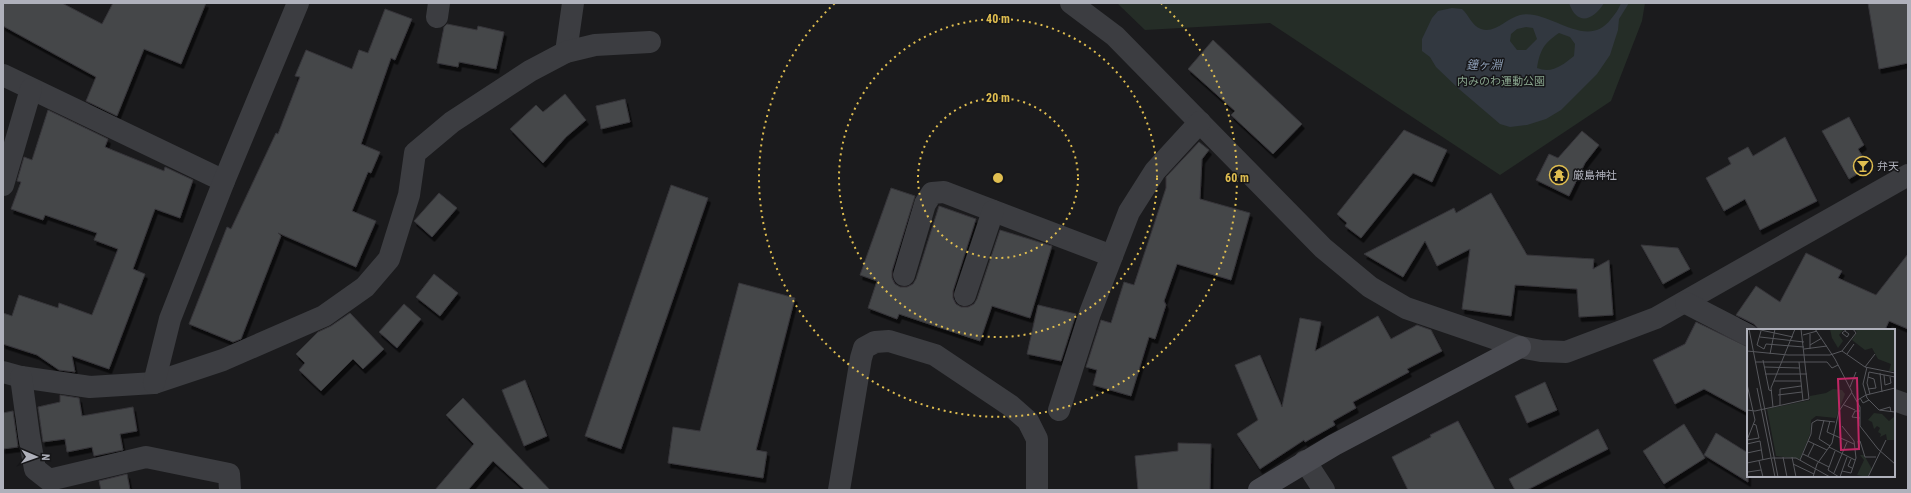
<svg xmlns="http://www.w3.org/2000/svg" width="1911" height="493" font-family="'Roboto Condensed','Noto Sans JP',sans-serif">
	<style>
		.green { fill: #252d27 }
		.water { fill: #323840; fill-rule: evenodd }
		.building { fill: #45464a; stroke: #363539; filter: url(#shadow) }
		.lines { fill: none; stroke-linecap: round; stroke-linejoin: round }
		.street { stroke: #3c3d41; stroke-width: 22 }
		.secondary { stroke: #4a4b51; stroke-width: 22 }
		.ring { fill: none; stroke: #e0be50; stroke-width: 2; stroke-dasharray: 2 4 }
		.labels { text-anchor: middle; stroke-width: 3; stroke-linejoin: round; paint-order: stroke }
		.park-label { font-size: 11px; fill: #88a48d; stroke: #161618 }
		.poi-label { font-size: 11px; fill: #afb1bb; stroke: #161618; text-anchor: start }
		.water-label { font-size: 12px; font-style: italic; fill: #8a9bb2; stroke: #161618 }
		.inset-road { fill: none; stroke: #56575c; stroke-width: 1 }
		.view { fill: #c02765; fill-opacity: 0.15; stroke: #c02765; stroke-width: 2 }
		.inset-edge { fill: none; stroke: #afb1bb; stroke-width: 2 }
		.centre { fill: #e0be50; stroke: #161618; stroke-width: 2 }
		.ring-label { font-size: 12px; text-anchor: middle; font-weight: bold; fill: #e0be50; stroke: #161618; stroke-width: 3; stroke-linejoin: round; paint-order: stroke }
	</style>
	<defs>
		<filter id="shadow"><feDropShadow dx="2.5" dy="4.5" stdDeviation="0" flood-color="#0009"/></filter>
	</defs>
	<rect width="100%" height="100%" fill="#1b1b1d"/>
	<polygon class="green" points="1117,3 1645,3 1642,21 1611,101 1500,175 1270,23 1145,30"/>
	<g class="water">
		<path d="M1569 3H1604C1593 21 1577 26 1569 3Z"/>
		<path d="M1621 3H1629L1619 19 1618 30 1610 55 1597 74 1561 110 1546 119 1527 125 1510 127 1500 124 1459 89 1436 67 1430 57 1422 51V39L1432 18 1438 11 1452 8 1462 9C1469 15 1472 26 1481 29 1495 34 1507 18 1520 15 1549 8 1586 52 1611 19 1615 14 1619 9 1621 3ZM1526 27 1533 28 1537 39 1526 50H1517L1510 41 1511 34 1517 29ZM1559 33 1570 37 1575 44 1574 56C1563 65 1552 74 1537 68 1540 50 1544 43 1559 33Z"/>
	</g>
	<g class="building">
		<polygon points="3,3 62,3 102,24 113,3 206,3 181,64 144,49 117,116 86,101 96,77 3,26"/>
		<polygon points="1868,3 1908,3 1908,63 1879,69"/>
		<polygon points="385,9 412,19 395,60 391,58 361,144 380,152 371,173 368,172 352,211 376,221 356,267 278,233 281,236 241,339 233,342 189,324 227,227 231,229 276,133 278,134 300,77 295,76 306,50 352,69 359,50 368,53"/>
		<polygon points="447,24 477,30 478,26 504,32 496,69 459,62 458,67 437,63 444,27"/>
		<polygon points="1213,40 1302,124 1273,154 1231,115 1235,111 1188,69"/>
		<polygon points="565,94 586,120 566,137 543,163 510,129 536,105 543,112"/>
		<polygon points="625,99 630,122 601,129 596,106"/>
		<polygon points="48,110 108,139 105,147 164,171 165,167 193,180 180,218 155,209 133,269 145,274 109,369 72,356 75,372 59,370 37,355 3,344 3,313 12,316 19,295 58,308 59,303 92,315 118,249 94,240 97,233 45,215 43,220 11,209 21,182 17,181 24,157 32,160"/>
		<polygon points="1849,117 1864,145 1858,149 1869,167 1849,179 1822,131"/>
		<polygon points="1404,130 1447,150 1432,182 1413,173 1361,238 1345,226 1347,223 1337,214"/>
		<polygon points="1582,131 1599,145 1585,163 1569,196 1536,180 1549,154 1558,158"/>
		<polygon points="1785,137 1817,201 1760,230 1745,199 1724,211 1706,178 1731,164 1728,158 1748,147 1753,156"/>
		<polygon points="1199,142 1209,150 1202,159 1200,199 1250,213 1231,280 1177,264 1164,301 1166,305 1155,339 1149,337 1131,396 1093,385 1097,370 1086,367 1101,320 1111,323 1124,282 1134,285 1166,188 1166,177"/>
		<polygon points="671,185 708,198 621,449 585,436"/>
		<polygon points="891,188 915,196 892,271 892,278 895,284 900,287 907,287 913,284 916,279 939,206 976,219 953,291 953,298 956,304 961,307 968,307 974,304 977,299 1000,230 1052,246 1030,318 992,306 980,341 899,314 897,319 868,308 877,281 860,275"/>
		<polygon points="439,193 457,208 432,237 414,221"/>
		<polygon points="1491,193 1527,255 1594,259 1593,269 1609,260 1613,315 1579,317 1577,289 1515,285 1511,316 1462,309 1470,249 1437,266 1425,241 1403,277 1364,254 1454,208 1456,213"/>
		<polygon points="1641,245 1678,248 1690,269 1663,284"/>
		<polygon points="1806,253 1842,271 1838,278 1876,295 1908,254 1908,329 1889,321 1885,330 1759,330 1754,324 1736,315 1756,286 1780,302"/>
		<polygon points="434,274 458,293 440,316 416,297"/>
		<polygon points="739,283 795,298 756,450 767,452 763,478 668,463 673,427 700,431"/>
		<polygon points="404,304 421,319 397,348 379,332"/>
		<polygon points="1038,305 1076,314 1061,361 1027,354"/>
		<polygon points="350,313 384,349 363,369 353,359 321,391 299,370 305,363 296,354 318,332 331,326"/>
		<polygon points="1378,316 1391,339 1417,325 1431,330 1442,351 1407,369 1409,372 1353,402 1356,408 1333,421 1335,425 1305,442 1304,440 1260,469 1237,434 1258,420 1235,365 1260,355 1282,407 1300,318 1321,322 1315,351"/>
		<polygon points="1696,322 1748,347 1748,413 1704,389 1675,404 1653,360 1685,344"/>
		<polygon points="525,380 547,436 524,446 502,390"/>
		<polygon points="1545,382 1557,410 1527,423 1515,396"/>
		<polygon points="60,395 79,398 82,416 133,407 137,431 120,434 123,450 94,456 92,447 67,452 65,439 43,442 38,407 60,402"/>
		<polygon points="463,398 550,490 525,490 493,461 468,490 435,490 474,444 446,415"/>
		<polygon points="13,411 18,447 3,449 3,413"/>
		<polygon points="1458,421 1495,490 1408,490 1392,457 1431,437 1430,435"/>
		<polygon points="1684,424 1705,458 1664,484 1643,451"/>
		<polygon points="1598,429 1608,449 1527,490 1515,490 1509,479"/>
		<polygon points="1716,433 1748,453 1748,482 1704,455"/>
		<polygon points="1178,443 1211,444 1210,490 1138,490 1135,456 1178,451"/>
		<polygon points="127,474 130,490 101,490 99,481"/>
	</g>
	<g class="lines">
		<g class="street">
			<polyline points="1071,3 1115,36 1323,248 1370,287 1406,308 1520,347 1541,351 1566,352 1656,318 1908,175"/>
			<polyline points="437,17 439,3"/>
			<polyline points="566,52 573,3"/>
			<polyline points="3,75 224,181"/>
			<polyline points="3,185 31,89"/>
			<polyline points="904,275 925,204 932,193 944,192 1112,256"/>
			<polyline points="965,295 993,211"/>
			<polyline points="1686,303 1748,335"/>
			<polyline points="3,372 21,377 90,387 154,383 223,360 324,316 365,287 389,259 409,195 415,153 452,122 530,71 566,52 595,45 650,42"/>
			<polyline points="21,377 29,436 35,469 49,480 146,457 229,474 230,490"/>
			<polyline points="154,383 170,319 224,181 298,3"/>
			<polyline points="1894,400 1908,405"/>
			<polyline points="1059,410 1090,313 1129,212 1155,171 1200,122"/>
			<polyline points="1305,461 1324,490"/>
			<polyline points="839,490 861,358 864,348 875,342 889,341 935,355 1011,406 1028,421 1037,439 1037,490"/>
		</g>
		<polyline class="secondary" points="1259,490 1334,445 1520,347"/>
	</g>
	<g class="ring">
		<circle cx="998" cy="178" r="80"/>
		<circle cx="998" cy="178" r="159"/>
		<path d="M1161 3A239 239 0 1 1 835 3"/>
	</g>
	<defs>
		<g id="bar-ring" transform="scale(1)"><circle r="9.5" fill="#161618" stroke="#e0be50" stroke-width="1.5"/><path d="M-6-5H6L.8 .8V4.5H3.5V6h-7V4.5H-.8V.8Z" fill="#e0be50"/></g>
		<g id="temple-ring" transform="scale(1)"><circle r="9.5" fill="#161618" stroke="#e0be50" stroke-width="1.5"/><path d="M0-6L5-2H3V0L6.5 2.5H4V6H1.5V3h-3V6H-4V2.5H-6.5L-3 0V-2H-5Z" fill="#e0be50"/></g>
	</defs>
	<g fill-rule="evenodd">
		<use href="#bar-ring" x="1863" y="166"/>
		<use href="#temple-ring" x="1559" y="175"/>
	</g>
	<g class="labels">
		<g class="park-label">
			<text x="1501" y="85">内みのわ運動公園</text>
		</g>
		<g class="poi-label">
			<text x="1877" y="170">弁天</text>
			<text x="1573" y="179">厳島神社</text>
		</g>
		<g class="water-label">
			<text x="1484" y="69">鐘ヶ淵</text>
		</g>
	</g>
	<g transform="translate(1747 329)">
		<rect width="148" height="148" fill="#1b1b1d"/>
		<path d="M83 0H97L92 6 96 12 91 19 85 9ZM107 0H148V42H142L144 35 131 30 125 19 118 21 105 11 110 3ZM86 60 95 61 98 65 89 89 69 87 64 91 63 105 53 130 29 127 20 80 63 71V67L79 64ZM127 84 135 85 142 92 148 87V115L147 111H140L139 105 133 108 134 105 131 103 133 99 130 97 127 100 125 93 121 91ZM113 126H117L125 140 120 148 110 146 117 131Z" fill="#252d27"/>
		<path class="inset-road" d="M2 0 31 148M9 0 46 8M14 2 10 16 17 20 19 15 57 18M98 2 102 5 100 8 95 4 100 0M63 5V20M56 6 70 2M13 8 57 13M63 16 75 9M57 20 80 17M0 22 41 26H83L95 22 118 38 148 44M95 22 109 4 106 0M23 25 28 0M100 25 107 15M16 31 22 61 25 62M9 33H52L56 72M52 33H80L85 39 91 36M17 38 52 39M118 38 128 25M120 38 116 55 120 69 132 81 148 83M133 44 135 63M18 45H60M137 46 138 56 144 54 143 48M121 48 127 50 129 59 121 60M27 52H54M0 55 8 91 0 111M103 58 109 43M10 59 28 148M105 64 113 78V97L131 120 148 135M123 65 120 54 122 43 148 48M31 66 55 63M113 69 116 74 122 71M109 72 119 66 148 59M33 76V60L54 57M97 76 108 81M26 78 24 59 48 0M0 81 8 82 62 70 54 0M133 81 143 78 144 83M113 89 105 88 108 82H113M77 91 72 110 83 117M83 92 80 103 107 115M0 111 12 109 9 96 6 95M61 112 80 121M0 115 13 112 16 131M82 118 108 131M108 120 112 119 111 112H113L118 128H129M88 122 81 141 92 148M0 124 14 121M56 125 82 138M61 127 67 115M36 128 40 148M45 128 49 148M25 129H49L83 148M104 130 101 137 105 139M53 131 64 105 65 94 70 91 88 93M12 132 16 148M0 134 24 129M46 135 67 145M95 142 100 128M1 143 14 141M87 144 100 113M66 148 70 135 85 114 92 82 105 63 88 30 68 0M93 148 95 142 104 144 109 129 107 112 95 97M121 148 139 111"/>
		<path class="view" d="M110 49 112 120 94 121 91 50Z"/>
		<rect width="148" height="148" class="inset-edge"/>
	</g>
	<circle cx="998" cy="178" r="6" class="centre"/>
	<g class="ring-label">
		<text x="998" y="23">40 m</text>
		<text x="998" y="102">20 m</text>
		<text x="1237" y="182">60 m</text>
	</g>
	<rect width="1911" height="493" fill="none" stroke="#afb1bb" stroke-width="8"/>
	<g transform="translate(36 457) rotate(92)" stroke="#161618" stroke-width="3" paint-order="stroke">
	<path d="M0-3L7 15L0 10L-7 15Z" fill="#afb1bb"/>
	<text y="-6" font-size="11" font-weight="bold" text-anchor="middle" fill="#afb1bb">N</text>
	</g>
</svg>
